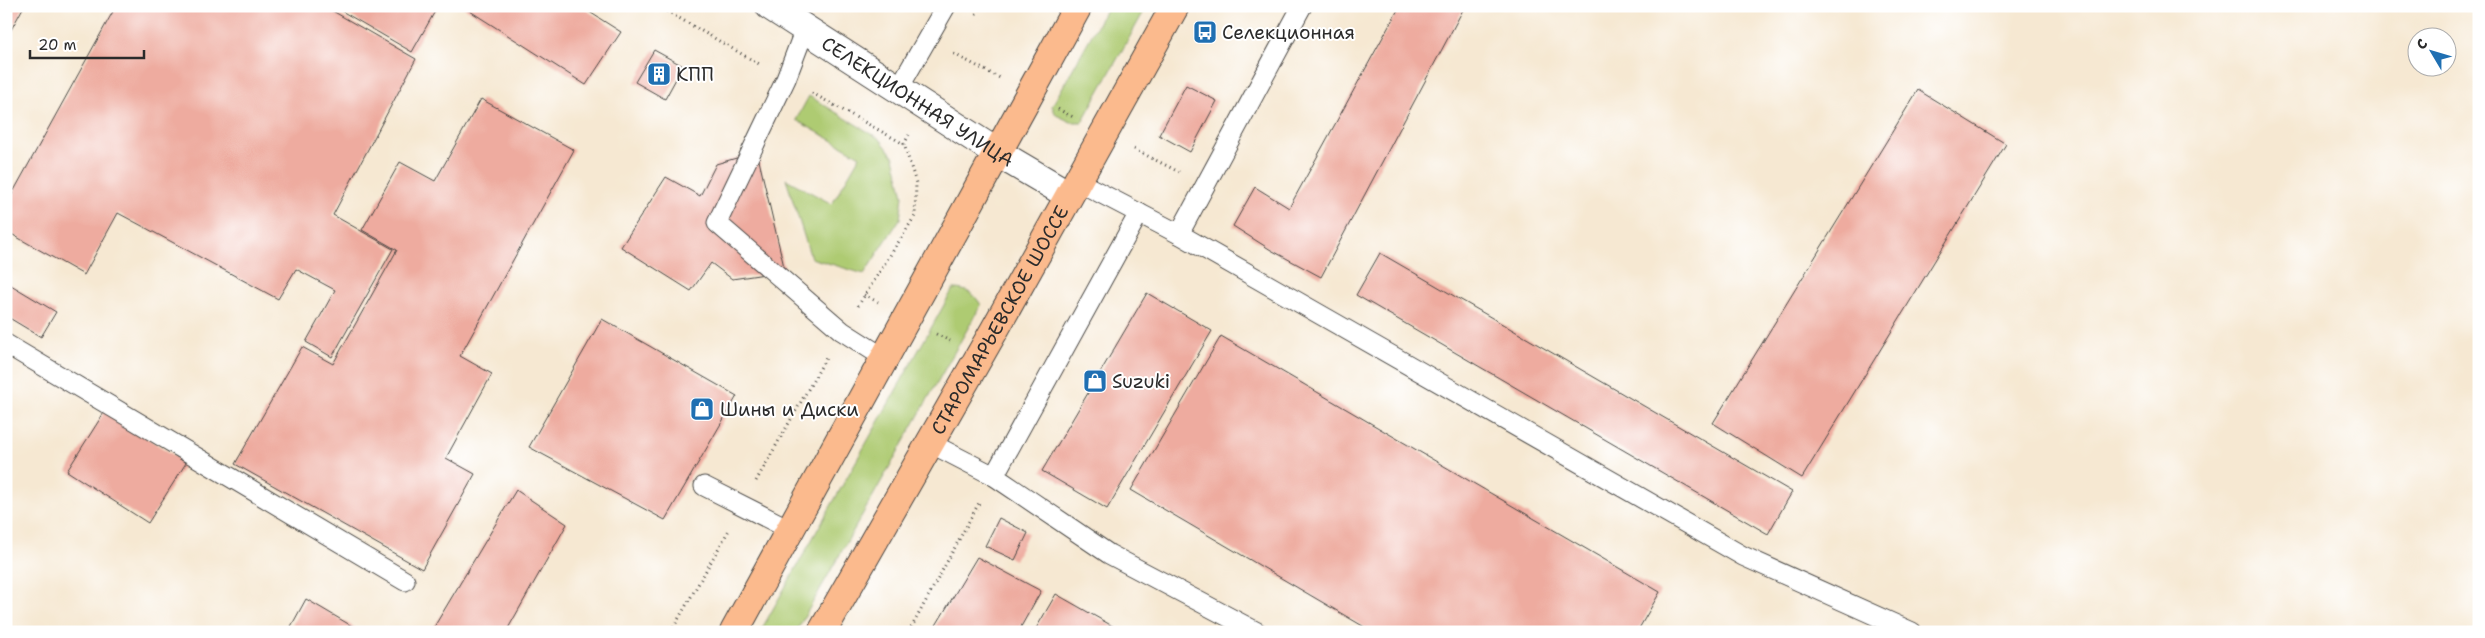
<svg xmlns="http://www.w3.org/2000/svg" width="2485" height="638" font-family="'Shantell Sans',sans-serif">
	<style>
		.green { fill: #aecb72; stroke: #6c7b4e }
		.building { fill: #eeab9f }
		.lines { fill: none; stroke-linecap: round; stroke-linejoin: round }
		.service-casing { stroke: #494744; stroke-width: 21 }
		.minor-casing { stroke: #494744; stroke-width: 30 }
		.primary-casing { stroke: #494744; stroke-width: 30 }
		.path { stroke: #494744; stroke-width: 3; stroke-dasharray: 1 4; stroke-linecap: butt }
		.service { stroke: #fff; stroke-width: 19 }
		.minor { stroke: #fff; stroke-width: 28 }
		.primary { stroke: #fbba8d; stroke-width: 28 }
		.labels { text-anchor: middle; stroke-width: 4; stroke-linejoin: round; paint-order: stroke }
		.poi-label { font-size: 19px; fill: #2b2b2b; stroke: #fff; text-anchor: start }
		.street-label { font-size: 19px; fill: #2b2b2b; stroke: #fff }
	</style>
	<rect width="100%" height="100%" fill="#fff"/>
	<filter id="ink" filterUnits="userSpaceOnUse"><feTurbulence type="fractalNoise" baseFrequency=".02" numOctaves="2"/><feDisplacementMap in="SourceGraphic" scale="10" xChannelSelector="R" yChannelSelector="G"/><feConvolveMatrix kernelMatrix="1 2 1 2 8 2 1 2 1" color-interpolation-filters="sRGB"/></filter>
	<filter id="wash" filterUnits="userSpaceOnUse"><feTurbulence type="fractalNoise" baseFrequency=".0096" numOctaves="4" result="noise"/><feDisplacementMap in="SourceGraphic" scale="20" xChannelSelector="R" yChannelSelector="G"/><feGaussianBlur stdDeviation="1.12" result="paint"/><feColorMatrix in="noise" values="0 0 0 0 0 0 0 0 0 0 0 0 0 0 0 0 0 1.4 0 .05"/><feComposite in="paint" operator="in"/></filter>
	<g filter="url(#wash)">
		<rect width="100%" height="100%" fill="#f6e8d2"/>
		<g class="green">
			<polygon points="1108,6 1147,6 1082,122 1071,122 1056,115 1052,106"/>
			<polygon points="809,96 880,139 894,157 903,196 900,219 864,274 811,258 786,179 832,204 860,156 796,120"/>
			<path d="M953 289C966 289 974 293 981 305L796 632H760Z"/>
		</g>
		<g id="blocks">
			<g class="building">
				<polygon points="6,6 24,6 6,39"/>
				<polygon points="116,6 324,6 416,59 333,215 393,249 332,357 306,342 335,290 296,269 278,299 118,213 84,275 6,231 6,205"/>
				<polygon points="333,6 438,6 412,52"/>
				<polygon points="462,6 580,6 621,32 586,85"/>
				<polygon points="1400,6 1465,6 1321,277 1271,250 1233,226 1255,187 1289,208"/>
				<polygon points="654,50 683,66 665,99 635,82"/>
				<polygon points="1186,85 1217,101 1190,152 1159,135"/>
				<polygon points="1918,90 2006,144 1802,478 1713,423"/>
				<polygon points="481,99 574,150 460,356 492,374 446,458 475,474 422,569 235,464 302,347 333,364 397,250 362,230 400,162 435,181"/>
				<polygon points="757,152 785,271 732,279 711,263 691,291 621,247 666,177 700,196 716,164"/>
				<polygon points="1380,253 1792,492 1768,534 1356,295"/>
				<polygon points="6,282 56,312 41,337 6,316"/>
				<polygon points="1147,293 1212,331 1107,509 1042,471"/>
				<polygon points="602,319 737,396 665,520 529,447"/>
				<polygon points="1221,336 1660,592 1637,632 1373,632 1131,490"/>
				<polygon points="105,411 186,463 148,523 67,471"/>
				<polygon points="516,490 567,524 506,632 431,632"/>
				<polygon points="999,518 1028,533 1015,560 985,546"/>
				<polygon points="977,557 1041,591 1018,632 932,632"/>
				<polygon points="1056,594 1123,632 1034,632"/>
				<polygon points="306,599 362,632 288,632"/>
			</g>
		</g>
	</g>
	<g filter="url(#ink)">
		<use href="#blocks" fill-opacity="0" stroke="#494744" stroke-width="1"/>
		<g class="lines">
			<g class="service-casing">
				<g id="service">
					<polyline points="805,29 786,79 717,223 842,331 886,359"/>
					<polyline points="899,88 946,6"/>
					<polyline points="1077,181 1179,234 1302,6"/>
					<polyline points="1179,234 1743,556 1912,632"/>
					<polyline points="6,344 405,581"/>
					<polyline points="930,443 994,476 1139,213"/>
					<polyline points="994,476 1109,554 1257,632"/>
					<polyline points="704,486 791,530"/>
				</g>
			</g>
			<g class="minor-casing">
				<g id="minor">
					<path id="s1" d="M770 6 996 152 1069 195"/>
				</g>
			</g>
			<g class="primary-casing">
				<g id="primary">
					<path d="M734 632C850 424 962 214 1078 6"/>
					<path id="s2" d="M822 632 995 329 1175 6"/>
				</g>
			</g>
			<g class="path">
				<polyline points="658,6 761,65"/>
				<polyline points="976,14 980,6"/>
				<polyline points="954,54 1000,78"/>
				<polyline points="812,93 904,144"/>
				<polyline points="1058,109 1075,118"/>
				<polyline points="1134,149 1179,172"/>
				<polyline points="864,295 878,302"/>
				<polyline points="858,306 915,216 916,183 904,144 909,135"/>
				<polyline points="936,334 950,341"/>
				<polyline points="756,481 827,356"/>
				<polyline points="671,632 729,530"/>
				<polyline points="909,632 980,501"/>
			</g>
			<use href="#service" class="service"/>
			<use href="#minor" class="minor"/>
			<use href="#primary" class="primary"/>
		</g>
	</g>
	<defs>
		<g id="bus-square" transform="scale(1.25)"><rect x="-9" y="-9" width="18" height="18" rx="4" fill="#1f6fb2" stroke="#fff"/><path d="M-5-6H5V4H4V6H2V4H-2V6H-4V4H-5ZM-3.5-4V0h7V-4ZM-3.5 1.2v1.5H-2V1.2ZM2 1.2v1.5H3.5V1.2Z" fill="#fff"/></g>
		<g id="building-square" transform="scale(1.25)"><rect x="-9" y="-9" width="18" height="18" rx="4" fill="#1f6fb2" stroke="#fff"/><path d="M-4-6H4V6H1V3H-1V6H-4ZM-2.5-4.3h1.7v1.8h-1.7ZM.8-4.3h1.7v1.8H.8ZM-2.5-1h1.7V.8h-1.7ZM.8-1h1.7V.8H.8Z" fill="#fff"/></g>
		<g id="shop-square" transform="scale(1.25)"><rect x="-9" y="-9" width="18" height="18" rx="4" fill="#1f6fb2" stroke="#fff"/><path d="M-5-2.5h2.3a2.7 3.5 0 0 1 5.4 0H5L5.5 6h-11ZM-1.5-2.5h3a1.5 2.3 0 0 0-3 0Z" fill="#fff"/></g>
	</defs>
	<g fill-rule="evenodd">
		<use href="#bus-square" x="1205" y="32"/>
		<use href="#building-square" x="659" y="74"/>
		<use href="#shop-square" x="1095" y="381"/>
		<use href="#shop-square" x="702" y="409"/>
	</g>
	<g class="labels">
		<g class="poi-label">
			<text x="1222" y="39">Селекционная</text>
			<text x="676" y="81">КПП</text>
			<text x="1112" y="388">Suzuki</text>
			<text x="720" y="416">Шины и Диски</text>
		</g>
		<g class="street-label">
			<text dy="7" stroke="none"><textPath href="#s1" startOffset="176">СЕЛЕКЦИОННАЯ УЛИЦА</textPath></text>
			<text dy="7" stroke="none"><textPath href="#s2" startOffset="359">СТАРОМАРЬЕВСКОЕ ШОССЕ</textPath></text>
		</g>
	</g>
	<rect width="2485" height="638" fill="none" stroke="#fff" stroke-width="25"/>
	<g transform="translate(2432 52) rotate(308)"><circle r="24" fill="#ffffff" stroke="#aaaaaa"/>
	<path d="M0-4L9 19L0 12L-9 19Z" fill="#1f6fb2"/>
	<text y="-8" font-size="14" font-weight="bold" text-anchor="middle" fill="#2b2b2b">С</text>
	</g>
	<path d="M30 50v8h114v-8" fill="none" stroke="#2b2b2b" stroke-width="2.5"/>
	<text x="38" y="50" font-size="15" fill="#2b2b2b" stroke="#ffffff" stroke-width="4" paint-order="stroke">20 m</text>
</svg>
